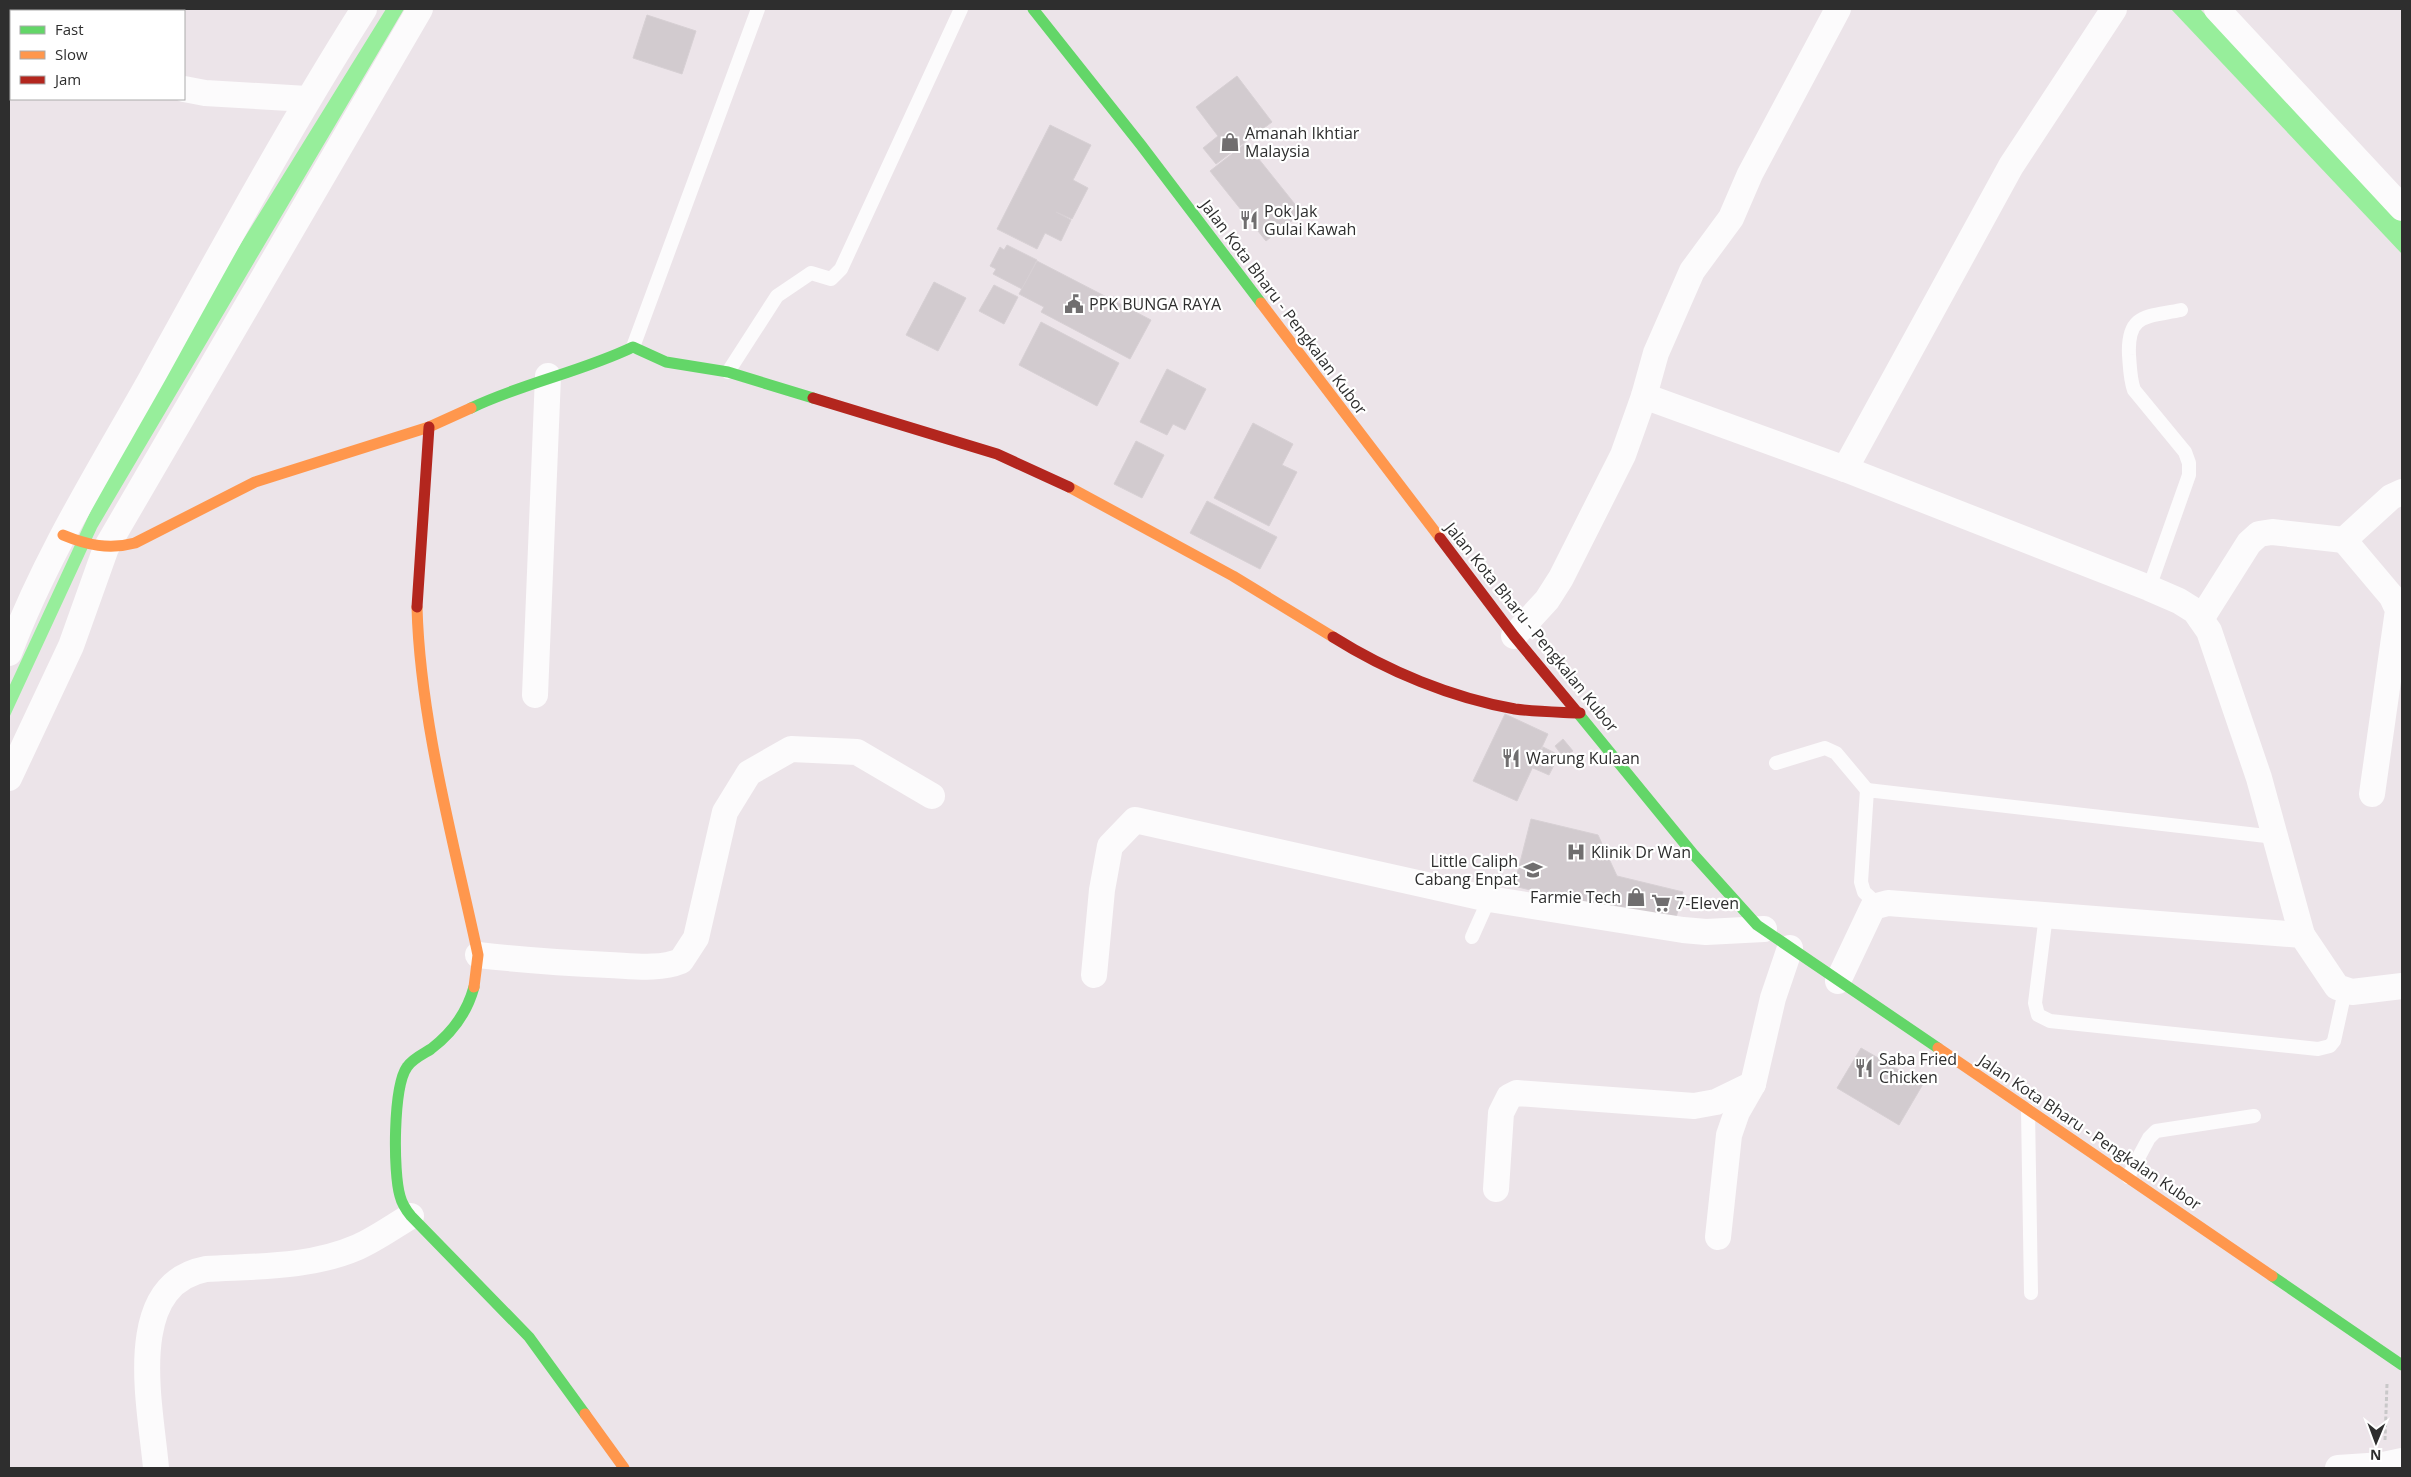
<svg xmlns="http://www.w3.org/2000/svg" width="2411" height="1477" font-family="'Open Sans',sans-serif">
	<style>
		.water { fill: #97ee9b }
		.building { fill: #d2cbcf; stroke: #d7d0d4 }
		.lines { fill: none; stroke-linecap: round; stroke-linejoin: round }
		.path { stroke: #c9c8c9; stroke-width: 3; stroke-dasharray: 4 2.5; stroke-linecap: butt }
		.lane { stroke: #fcfbfc; stroke-width: 14 }
		.street { stroke: #fcfbfc; stroke-width: 26 }
		.fast { stroke: #63d668; stroke-width: 11 }
		.slow { stroke: #ff974d; stroke-width: 11 }
		.jam { stroke: #b3261e; stroke-width: 11 }
		.labels { text-anchor: middle; stroke-width: 4.5; stroke-linejoin: round; paint-order: stroke }
		.poi-label { font-size: 16px; fill: #2e2e2e; stroke: #fff; text-anchor: start }
		.street-label { font-size: 16px; fill: #2e2e2e; stroke: #fff }
	</style>
	<rect width="100%" height="100%" fill="#ece4e9"/>
	<g class="water">
		<polygon points="386,9 404,9 97,528 9,718 9,687 124,439 178,345"/>
		<polygon points="2171,9 2200,9 2402,217 2402,254"/>
	</g>
	<g class="building">
		<polygon points="647,15 696,31 682,74 633,58"/>
		<polygon points="1237,76 1272,122 1216,164 1203,148 1218,136 1196,107"/>
		<polygon points="1050,125 1091,145 1073,180 1088,188 1072,219 1056,212 1071,220 1061,241 1045,233 1037,249 997,229"/>
		<polygon points="1246,143 1302,213 1266,241 1210,171"/>
		<polygon points="1007,245 1037,260 1022,289 993,274 996,269 990,266 1000,247 1004,250"/>
		<polygon points="1037,261 1151,320 1130,359 1041,312 1044,307 1019,294"/>
		<polygon points="934,282 966,298 938,351 906,335"/>
		<polygon points="994,285 1018,297 1004,324 979,311"/>
		<polygon points="1041,322 1119,363 1097,406 1019,365"/>
		<polygon points="1167,369 1206,389 1185,430 1173,424 1167,435 1140,422"/>
		<polygon points="1253,423 1293,444 1282,465 1297,472 1269,526 1214,498"/>
		<polygon points="1136,441 1164,455 1142,498 1114,484"/>
		<polygon points="1207,501 1277,537 1260,569 1190,533"/>
		<polygon points="1505,714 1548,734 1517,801 1473,781"/>
		<polygon points="1563,739 1573,751 1564,758 1555,746"/>
		<polygon points="1543,747 1559,755 1549,775 1533,768"/>
		<polygon points="1531,819 1598,835 1617,876 1683,892 1674,925 1514,886"/>
		<polygon points="1861,1048 1923,1084 1899,1125 1837,1088"/>
	</g>
	<g class="lines">
		<polyline class="path" points="2385,1440 2387,1384"/>
		<g class="lane">
			<polyline points="633,347 758,9"/>
			<polyline points="728,372 777,296 811,273 831,279 841,269 961,9"/>
			<path d="M2149 588 2189 475V463L2185 452 2134 390C2130 379 2130 367 2129 355 2127 313 2147 317 2181 310"/>
			<polyline points="1776,763 1825,748 1836,753 1867,790"/>
			<polyline points="1877,904 1864,892 1861,882 1867,790 2275,837"/>
			<polyline points="2046,915 2035,1003 2038,1015 2050,1021 2318,1049 2330,1046 2334,1041 2345,991"/>
			<polyline points="1472,937 1489,899"/>
			<polyline points="2028,1110 2031,1293"/>
			<polyline points="2128,1177 2149,1138 2156,1131 2254,1116"/>
		</g>
		<g class="street">
			<polyline points="2217,9 2402,208"/>
			<polyline points="9,39 11,40"/>
			<polyline points="184,89 205,93 307,99"/>
			<polyline points="1644,396 1845,469 2149,588 2179,601 2195,611 2209,631 2259,778 2302,935"/>
			<polyline points="1845,469 2011,166 2114,9"/>
			<polyline points="2201,619 2249,543 2259,534 2272,532 2344,540"/>
			<polyline points="1514,636 1547,600 1561,578 1623,455 1644,396 1656,353 1692,271 1731,218 1750,174 1838,9"/>
			<path d="M9 653C45 557 101 468 151 379 220 254 288 129 364 9"/>
			<polyline points="535,695 548,376"/>
			<polyline points="9,778 71,646 106,548 420,9"/>
			<polyline points="2372,794 2398,610 2392,597 2344,540 2391,497 2402,492"/>
			<path d="M478 955C522 960 565 963 609 965 633 966 659 970 681 961L696 938 725 812 749 773 791 749 857 752 932 796"/>
			<polyline points="1094,975 1102,890 1110,846 1135,820 1489,899 1683,930 1706,932 1764,929"/>
			<polyline points="1838,981 1873,907 1888,903 2302,935 2337,987 2352,992 2402,986"/>
			<polyline points="1496,1189 1501,1113 1509,1097 1517,1093 1694,1106 1716,1102 1753,1084 1773,998 1790,948"/>
			<polyline points="1718,1237 1729,1135 1737,1112 1753,1084"/>
			<path d="M156 1468C151 1408 122 1285 206 1269 257 1266 310 1268 358 1247 376 1239 394 1226 411 1216"/>
			<polyline points="2338,1468 2383,1465 2402,1461"/>
		</g>
		<g class="fast">
			<polyline points="1033,9 1141,145 1261,303"/>
			<path d="M471 408C523 383 581 372 633 347L666 362 728 372 813 398"/>
			<polyline points="1577,712 1694,855 1757,925 1938,1048"/>
			<path d="M474 987C467 1013 452 1033 431 1049 423 1054 412 1059 407 1067 393 1087 393 1172 400 1196 402 1204 406 1210 411 1216L529 1337 585 1414"/>
			<polyline points="2272,1276 2402,1365"/>
		</g>
		<g class="slow">
			<polyline points="1261,303 1440,538"/>
			<polyline points="1069,487 1233,576 1333,637"/>
			<path d="M63 535C87 545 109 550 135 543L255 482 429 427 471 408"/>
			<path d="M417 607C420 721 454 843 478 955L474 987"/>
			<polyline points="1938,1048 2272,1276"/>
			<polyline points="585,1414 624,1468"/>
		</g>
		<g class="jam">
			<polyline points="813,398 997,454 1069,487"/>
			<polyline points="1440,538 1514,636 1577,712"/>
			<polyline points="417,607 429,427"/>
			<path d="M1333 637C1387 671 1452 698 1515 709 1536 712 1558 712 1580 713"/>
		</g>
	</g>
	<defs>
		<g id="shop-bare" transform="scale(1.5)"><path d="M-5-2.5h2.3a2.7 3.5 0 0 1 5.4 0H5L5.5 6h-11ZM-1.5-2.5h3a1.5 2.3 0 0 0-3 0Z" fill="#706e6f" stroke="#fff" stroke-width="2.5" paint-order="stroke"/></g>
		<g id="restaurant-bare" transform="scale(1.5)"><path d="M-5-6h1v4h1v-4h1v4h1v-4h1v5L-1.5 .5V6h-2V.5L-5-1ZM5-6V6H3V1.5H1.5Q1.5-4 5-6Z" fill="#706e6f" stroke="#fff" stroke-width="2.5" paint-order="stroke"/></g>
		<g id="civic-bare" transform="scale(1.5)"><path d="M-.6-6.5H3V-4.5H.6V-3L4-1V1h2V6H-6V1h2V-1L-.6-3ZM-1.2 2.5V6h2.4V2.5Z" fill="#706e6f" stroke="#fff" stroke-width="2.5" paint-order="stroke"/></g>
		<g id="hospital-bare" transform="scale(1.5)"><path d="M-5-5h3v3.5h4V-5h3V5h-3V1.5h-4V5h-3Z" fill="#706e6f" stroke="#fff" stroke-width="2.5" paint-order="stroke"/></g>
		<g id="school-bare" transform="scale(1.5)"><path d="M0-5L7-2L0 1L-7-2ZM-4 1L0 2.5L4 1V4Q0 6-4 4Z" fill="#706e6f" stroke="#fff" stroke-width="2.5" paint-order="stroke"/></g>
		<g id="supermarket-bare" transform="scale(1.5)"><path d="M-6-5.5h2.5l.6 2H6L4.5 2H-2.5L-4.4-4H-6ZM-1.5 3.2a1.3 1.3 0 1 0 .1 0ZM3 3.2a1.3 1.3 0 1 0 .1 0Z" fill="#706e6f" stroke="#fff" stroke-width="2.5" paint-order="stroke"/></g>
	</defs>
	<g fill-rule="evenodd">
		<use href="#shop-bare" x="1230" y="142"/>
		<use href="#restaurant-bare" x="1249" y="220"/>
		<use href="#civic-bare" x="1074" y="304"/>
		<use href="#restaurant-bare" x="1511" y="758"/>
		<use href="#hospital-bare" x="1576" y="852"/>
		<use href="#school-bare" x="1533" y="870"/>
		<use href="#shop-bare" x="1636" y="897"/>
		<use href="#supermarket-bare" x="1661" y="903"/>
		<use href="#restaurant-bare" x="1864" y="1068"/>
	</g>
	<g class="labels">
		<g class="poi-label">
			<text x="1245" y="139">Amanah Ikhtiar<tspan x="1245" dy="18">Malaysia</tspan></text>
			<text x="1264" y="217">Pok Jak<tspan x="1264" dy="18">Gulai Kawah</tspan></text>
			<text x="1089" y="310">PPK BUNGA RAYA</text>
			<text x="1526" y="764">Warung Kulaan</text>
			<text x="1591" y="858">Klinik Dr Wan</text>
			<text x="1518" y="867" text-anchor="end">Little Caliph<tspan x="1518" dy="18">Cabang Enpat</tspan></text>
			<text x="1621" y="903" text-anchor="end">Farmie Tech</text>
			<text x="1676" y="909">7-Eleven</text>
			<text x="1879" y="1065">Saba Fried<tspan x="1879" dy="18">Chicken</tspan></text>
		</g>
		<g class="street-label">
			<text transform="translate(1284 307) rotate(53)" y="6">Jalan Kota Bharu - Pengkalan Kubor</text>
			<text transform="translate(1532 627) rotate(51)" y="6">Jalan Kota Bharu - Pengkalan Kubor</text>
			<text transform="translate(2090 1132) rotate(34)" y="6">Jalan Kota Bharu - Pengkalan Kubor</text>
		</g>
	</g>
	<rect width="2411" height="1477" fill="none" stroke="#2e2e2e" stroke-width="20"/>
	<rect x="10" y="10" width="175" height="90" fill="#ffffff" stroke="#ababab"/>
	<rect x="20" y="26" width="25" height="8" fill="#63d668" stroke="#ababab"/>
	<text x="55" y="35" font-size="15" fill="#2e2e2e">Fast</text>
	<rect x="20" y="51" width="25" height="8" fill="#ff974d" stroke="#ababab"/>
	<text x="55" y="60" font-size="15" fill="#2e2e2e">Slow</text>
	<rect x="20" y="76" width="25" height="8" fill="#b3261e" stroke="#ababab"/>
	<text x="55" y="85" font-size="15" fill="#2e2e2e">Jam</text>
	<g transform="translate(2376 1442) rotate(181)" stroke="#ffffff" stroke-width="4" paint-order="stroke">
	<path d="M0-4L9 19L0 12L-9 19Z" fill="#2e2e2e"/>
	<text y="-8" font-size="14" font-weight="bold" text-anchor="middle" fill="#2e2e2e">N</text>
	</g>
</svg>
